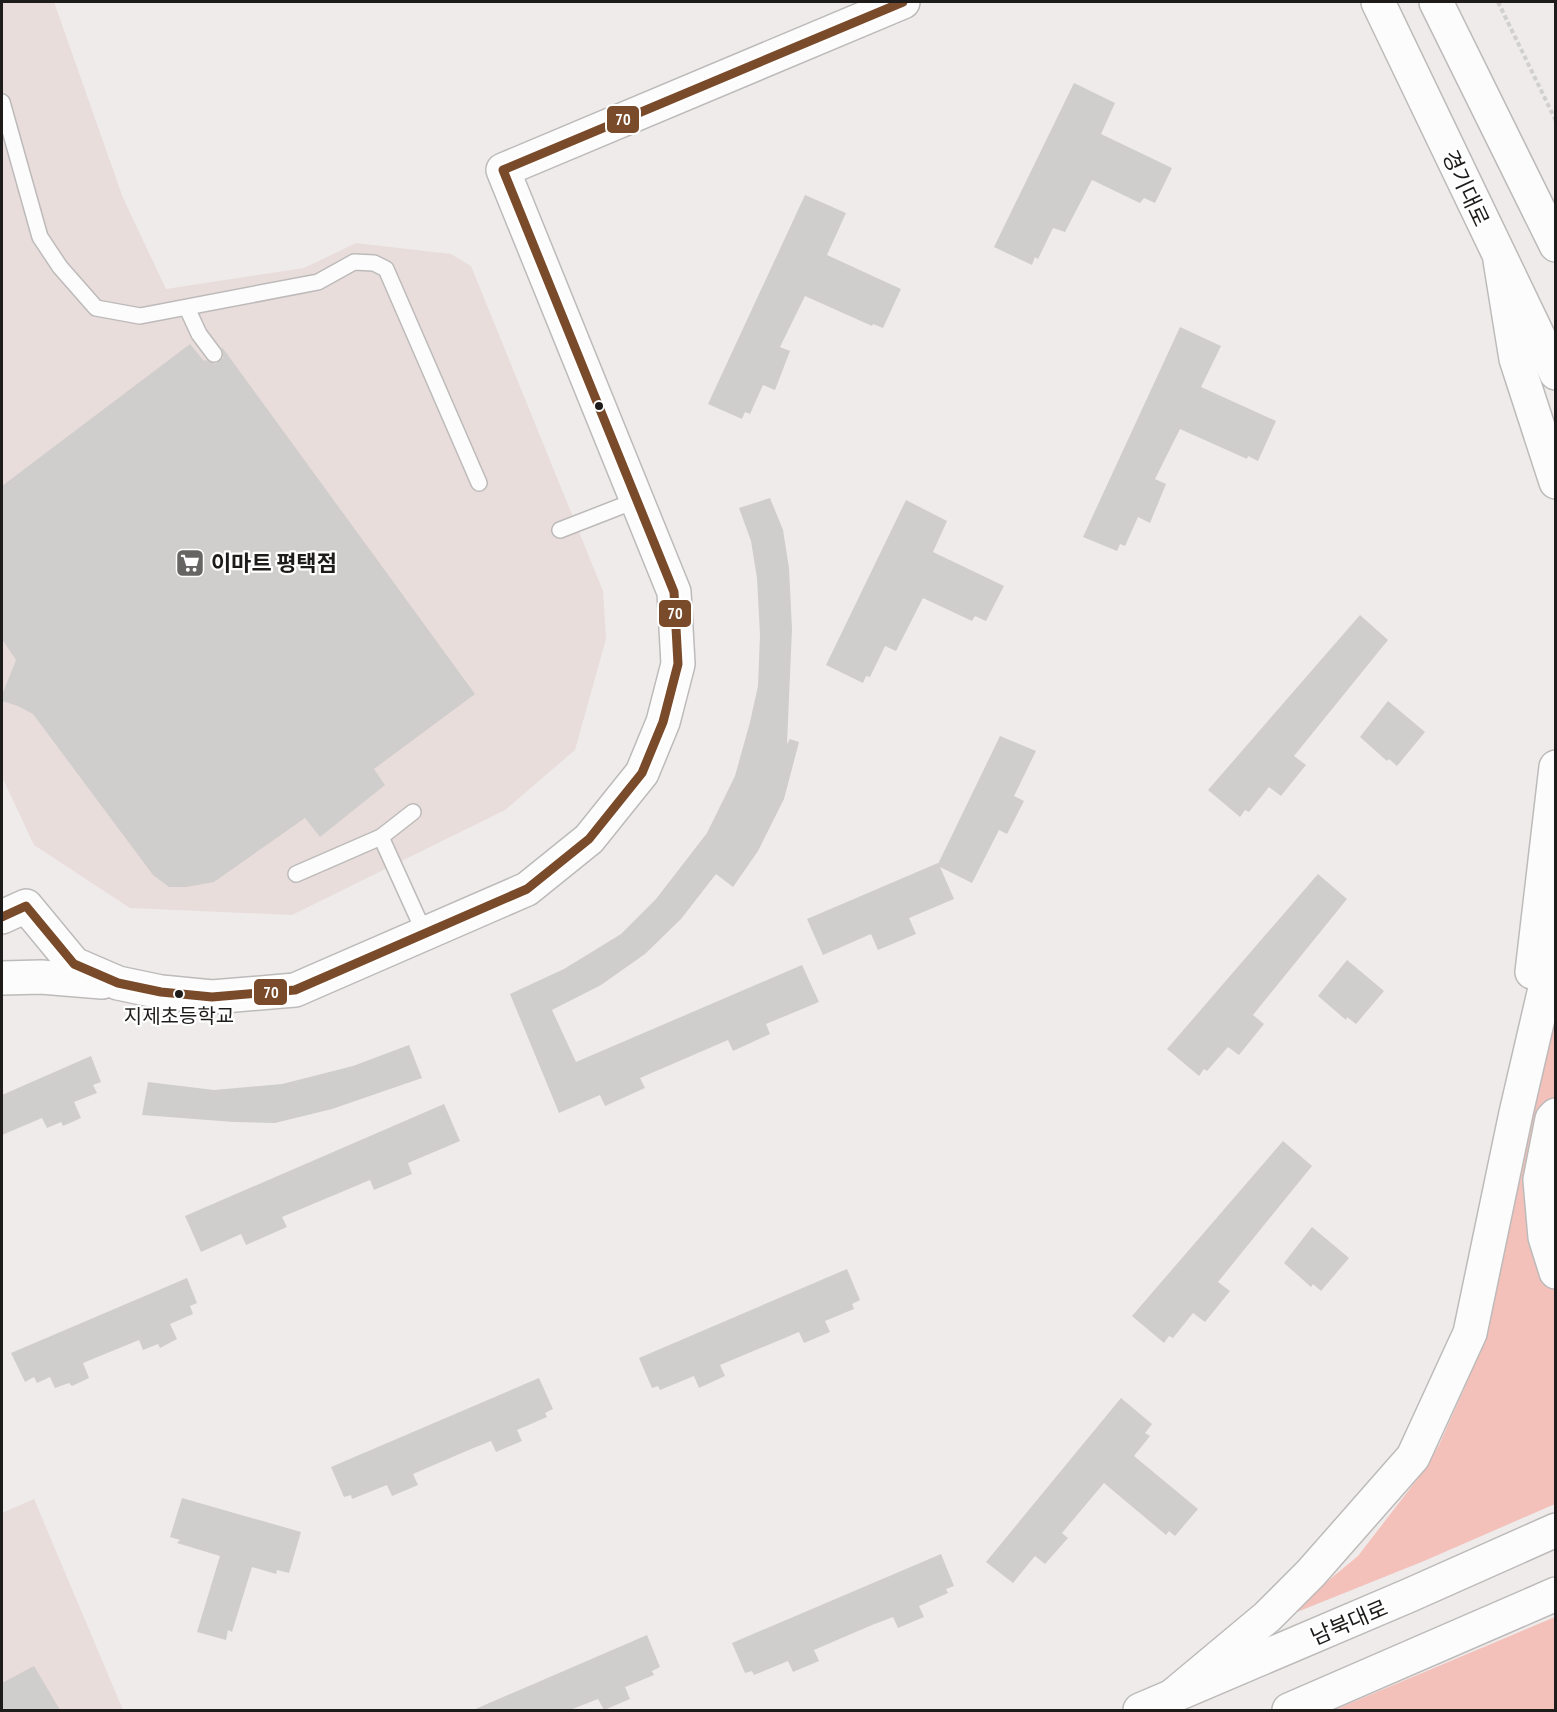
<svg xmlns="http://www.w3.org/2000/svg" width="1557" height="1712" font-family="'PT Sans Narrow','Noto Sans KR',sans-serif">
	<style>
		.built { fill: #e8dddb }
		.green { fill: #f3c1ba }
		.building { fill: #d0cdcd }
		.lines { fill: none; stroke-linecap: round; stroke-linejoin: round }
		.lane-casing { stroke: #bdbaba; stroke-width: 18 }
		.secondary-casing { stroke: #bdbaba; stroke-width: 36 }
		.primary-casing { stroke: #bdbaba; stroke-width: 36 }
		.highway-casing { stroke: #bdbaba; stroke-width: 36 }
		.path { stroke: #d0d0d0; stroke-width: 4; stroke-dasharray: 4.5 3; stroke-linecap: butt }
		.lane { stroke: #fdfcfc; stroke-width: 15 }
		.secondary { stroke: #fdfcfc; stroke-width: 33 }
		.primary { stroke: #fdfcfc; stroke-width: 33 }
		.highway { stroke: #fdfcfc; stroke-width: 33 }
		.bus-1-casing { stroke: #fff; stroke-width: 14 }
		.bus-1 { stroke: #7a4b2a; stroke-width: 9 }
		.bus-dot { fill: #1e1c1b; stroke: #fff; stroke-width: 2 }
		.labels { text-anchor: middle; stroke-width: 4.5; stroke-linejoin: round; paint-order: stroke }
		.bus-label { font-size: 20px; fill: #1e1c1b; stroke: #fff }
		.street-label { font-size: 22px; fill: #1e1c1b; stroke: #fff }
		.poi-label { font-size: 22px; font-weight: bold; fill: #1e1c1b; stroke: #fff; text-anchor: start }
		.line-badge { stroke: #fff; stroke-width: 2 }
		.badge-label { font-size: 16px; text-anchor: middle; font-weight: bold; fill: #fff }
	</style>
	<rect width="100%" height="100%" fill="#efebeb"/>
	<g class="built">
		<polygon points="2,2 54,2 123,198 166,289 304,268 356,243 451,254 471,266 603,591 606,639 575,750 505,810 292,915 130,908 34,845 2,777"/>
		<polygon points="34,1499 123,1710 2,1710 2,1513"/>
	</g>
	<g class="green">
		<polygon points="1555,978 1555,1097 1547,1108 1532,1239 1555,1292 1555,1504 1424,1561 1297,1612 1295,1608 1358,1556 1422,1473 1439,1445 1468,1380 1485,1331"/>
		<polygon points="1555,1617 1555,1710 1334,1710"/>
	</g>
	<g class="building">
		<polygon points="1074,83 1115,103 1101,134 1172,168 1155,203 1144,198 1140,203 1092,180 1065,232 1053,228 1038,259 1035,257 1032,265 994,247"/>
		<polygon points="805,195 846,213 827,255 901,289 883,328 873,324 872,326 805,296 780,347 790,351 775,390 763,385 750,414 745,412 742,419 708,404"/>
		<polygon points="1180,327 1221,346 1201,387 1276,421 1258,461 1248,456 1247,459 1180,429 1155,479 1166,484 1150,523 1138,517 1125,546 1120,544 1117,551 1083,537"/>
		<polygon points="190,344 204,361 206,360 215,364 223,358 222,347 475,694 374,769 385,785 320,837 305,818 214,882 186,887 169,887 153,875 33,714 18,706 2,701 2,695 16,660 2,639 2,486"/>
		<polygon points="770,498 783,530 789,568 792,629 787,744 790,739 799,742 784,799 758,851 733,887 716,874 681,919 645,954 601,985 552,1010 576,1062 802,965 819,1002 766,1024 770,1034 733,1051 728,1040 640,1078 645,1088 605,1106 600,1095 559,1113 510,994 564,969 621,934 656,899 707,833 735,776 750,722 758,686 760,635 757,578 751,541 739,508"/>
		<polygon points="906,500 947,521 933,552 1004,586 986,621 975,616 972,621 923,598 896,651 885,646 870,677 866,676 863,683 826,665"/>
		<polygon points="1360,615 1388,640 1294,756 1306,765 1281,796 1269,787 1249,812 1245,810 1240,817 1208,790"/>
		<polygon points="1388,701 1425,732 1397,766 1389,759 1387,761 1360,737"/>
		<polygon points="1000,736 1036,751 1014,796 1024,801 1007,834 999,830 972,883 940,867 954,899 909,918 916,934 878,950 871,934 823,955 807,919 938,863 938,864"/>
		<polygon points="1318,874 1347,899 1253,1015 1264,1024 1239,1055 1228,1047 1207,1071 1204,1069 1199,1076 1167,1049"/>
		<polygon points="1347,960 1384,991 1356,1024 1347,1017 1346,1020 1318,996"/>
		<polygon points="409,1045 422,1078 332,1109 275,1123 234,1122 142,1115 148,1082 214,1090 282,1084 353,1066"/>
		<polygon points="91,1056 101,1082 93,1085 97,1093 74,1102 81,1118 63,1126 61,1122 47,1128 42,1118 2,1135 2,1095"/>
		<polygon points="444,1104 460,1141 408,1163 412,1174 374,1190 370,1180 282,1217 287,1227 246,1245 241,1234 201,1252 185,1216"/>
		<polygon points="1283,1141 1312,1166 1218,1282 1230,1291 1205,1322 1193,1313 1173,1338 1169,1336 1164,1343 1132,1316"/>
		<polygon points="1312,1227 1349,1258 1321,1291 1313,1284 1311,1287 1284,1263"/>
		<polygon points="847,1269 860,1300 852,1304 854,1309 825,1321 830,1332 804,1343 799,1332 720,1365 725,1376 699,1388 694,1376 660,1390 658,1386 652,1388 639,1358"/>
		<polygon points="187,1278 197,1303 190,1306 193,1314 170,1324 177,1339 160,1348 158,1344 143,1350 139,1340 83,1363 89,1378 72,1386 69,1383 55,1388 50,1377 37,1383 34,1377 25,1382 11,1353"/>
		<polygon points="539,1378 553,1409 545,1413 547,1417 517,1430 522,1441 496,1452 491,1441 471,1449 413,1474 418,1485 392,1496 387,1485 352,1499 351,1495 344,1497 331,1467"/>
		<polygon points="1121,1398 1152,1424 1145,1433 1150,1436 1134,1456 1198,1509 1175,1536 1169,1531 1166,1535 1104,1483 1062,1533 1068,1538 1045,1564 1035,1556 1013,1583 986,1562"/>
		<polygon points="182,1498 301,1532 289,1573 277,1570 276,1574 252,1567 232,1632 228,1630 226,1640 197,1632 220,1556 177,1543 180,1540 170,1537"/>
		<polygon points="941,1554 954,1586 946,1589 948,1593 919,1606 924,1617 898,1628 893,1617 872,1625 814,1650 819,1661 793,1672 788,1661 754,1675 752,1671 745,1673 732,1643"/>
		<polygon points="647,1635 660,1667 652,1671 654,1675 625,1687 630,1699 604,1710 598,1699 570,1710 473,1710"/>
		<polygon points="34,1666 60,1710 2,1710 2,1683"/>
	</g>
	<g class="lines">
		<g class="lane-casing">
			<g id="lane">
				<polyline points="2,102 40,237 60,267 96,308 140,316 318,282 354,262 374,263 386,269 479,483"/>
				<polyline points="187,308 199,334 214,354"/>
				<polyline points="560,530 637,500"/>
				<polyline points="381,837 425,934"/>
				<polyline points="296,874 381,837 413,812"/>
			</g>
		</g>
		<g class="secondary-casing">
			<g id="secondary">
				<polyline points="2,917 26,906 74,964 118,983 161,992 212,997 295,990 527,889 589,839 642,773 663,722 678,664 674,592 503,170 903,2"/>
				<polyline points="2,978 41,977 102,982"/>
			</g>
		</g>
		<g class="primary-casing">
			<g id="primary">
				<polyline points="1378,2 1556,373"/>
				<polyline points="1436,2 1556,245"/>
			</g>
		</g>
		<g class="highway-casing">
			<g id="highway">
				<polyline points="1500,260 1516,359 1556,482"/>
				<polyline points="1532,972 1556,767"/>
				<polyline points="1556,1115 1552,1119 1540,1180 1545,1237 1556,1272"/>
				<polyline points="1170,1698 1267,1617 1311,1573 1413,1457 1470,1333 1516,1113 1556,941"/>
				<polyline points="1140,1710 1410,1595 1556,1530"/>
				<polyline points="1289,1710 1556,1594"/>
			</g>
		</g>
		<polyline class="path" points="1498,2 1556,121"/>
		<use href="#lane" class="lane"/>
		<use href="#secondary" class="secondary"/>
		<use href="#primary" class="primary"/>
		<use href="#highway" class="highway"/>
		<g class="bus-1-casing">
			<polyline id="bus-1" points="2,917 26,906 74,964 118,983 161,992 212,997 295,990 527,889 589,839 642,773 663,722 678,664 674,592 503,170 903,2"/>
		</g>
		<use href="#bus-1" class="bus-1"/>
	</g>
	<defs>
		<g id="supermarket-square" transform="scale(1.5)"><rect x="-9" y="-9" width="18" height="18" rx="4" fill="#676464" stroke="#fff"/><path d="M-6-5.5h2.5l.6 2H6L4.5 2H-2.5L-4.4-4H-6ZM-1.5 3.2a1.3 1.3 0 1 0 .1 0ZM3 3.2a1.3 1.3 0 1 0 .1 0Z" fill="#fff"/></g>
	</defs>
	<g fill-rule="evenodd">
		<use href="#supermarket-square" x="190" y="563"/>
	</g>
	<g class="bus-dot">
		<circle cx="599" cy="406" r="5"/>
		<circle cx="179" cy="994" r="5"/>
	</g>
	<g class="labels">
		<g class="bus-label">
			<text x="179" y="1023">지제초등학교</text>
		</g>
		<g class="street-label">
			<text transform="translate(1466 188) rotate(65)" y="8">경기대로</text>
			<text transform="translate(1349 1622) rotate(-23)" y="8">남북대로</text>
		</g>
		<g class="poi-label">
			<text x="211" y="571">이마트 평택점</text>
		</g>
	</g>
	<g class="line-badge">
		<rect x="606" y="105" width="34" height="29" rx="6" fill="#7a4b2a"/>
		<rect x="658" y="599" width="34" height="29" rx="6" fill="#7a4b2a"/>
		<rect x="253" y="978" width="35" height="28" rx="6" fill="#7a4b2a"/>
	</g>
	<g class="badge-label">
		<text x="623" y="125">70</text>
		<text x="675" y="619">70</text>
		<text x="271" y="998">70</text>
	</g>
	<rect width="1557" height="1712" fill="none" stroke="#1e1c1b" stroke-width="6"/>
</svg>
